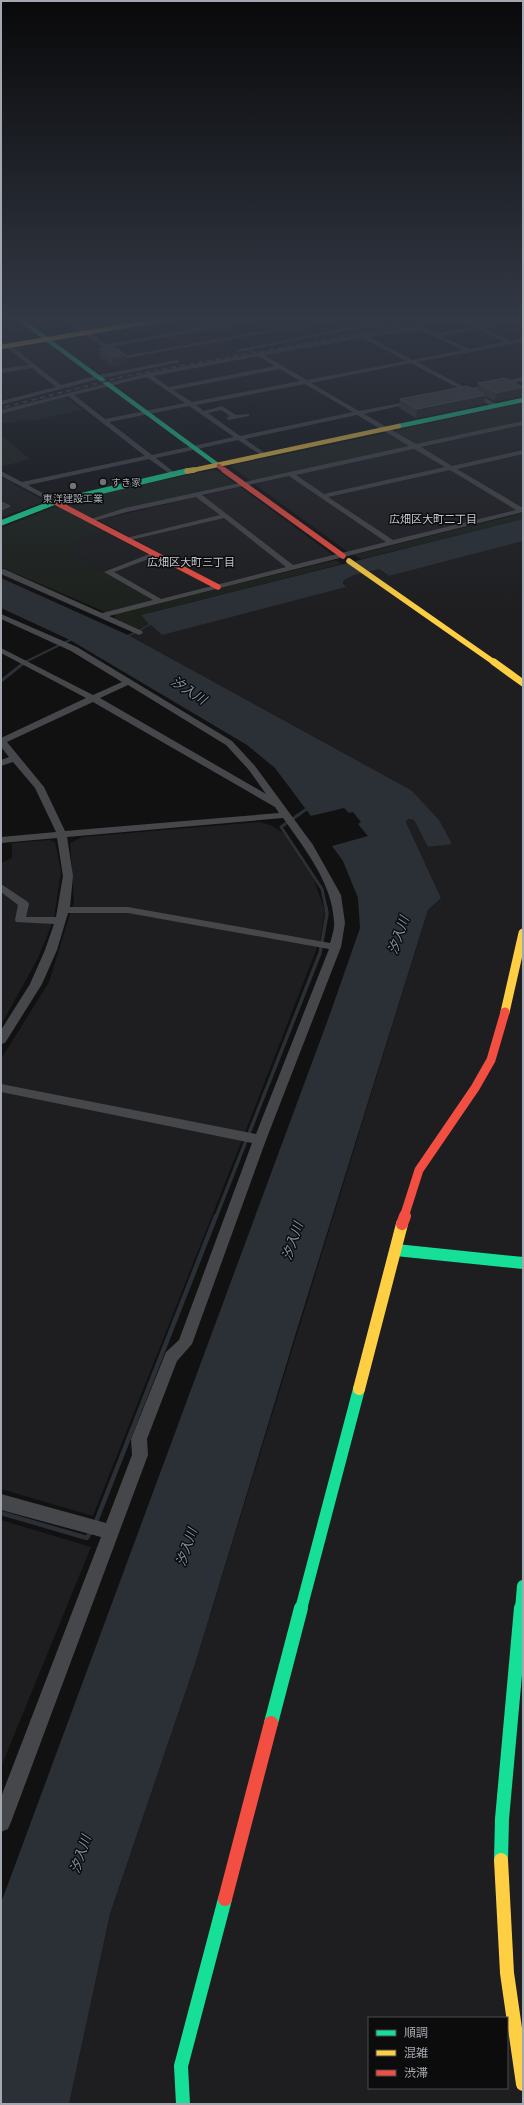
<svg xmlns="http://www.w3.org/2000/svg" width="524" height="2105" font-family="'Fira Sans Condensed','Noto Sans JP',sans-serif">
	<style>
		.built { fill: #1e1e20; fill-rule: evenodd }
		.green { fill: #1c211c }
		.water { fill: #2a3035 }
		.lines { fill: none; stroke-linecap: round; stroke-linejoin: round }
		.stream-far3 { stroke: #2a3035; stroke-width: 2 }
		.stream-far2 { stroke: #2a3035; stroke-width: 3 }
		.stream-far1 { stroke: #2a3035; stroke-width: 3.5 }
		.stream { stroke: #2a3035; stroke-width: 4.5 }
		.street-tunnel { stroke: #2e2f32; stroke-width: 6; stroke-dasharray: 6 3; stroke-linecap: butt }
		.street { fill: #46474a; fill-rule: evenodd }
		.fast-far3 { stroke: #16e098; stroke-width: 4.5 }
		.fast-far2 { stroke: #16e098; stroke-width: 5.5 }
		.fast-far1 { stroke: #16e098; stroke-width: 12 }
		.fast { stroke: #16e098; stroke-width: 14 }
		.slow-far5 { stroke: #ffcf43; stroke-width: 4.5 }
		.slow-far4 { stroke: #ffcf43; stroke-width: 5.5 }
		.slow-far3 { stroke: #ffcf43; stroke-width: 7 }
		.slow-far2 { stroke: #ffcf43; stroke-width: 9 }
		.slow-far1 { stroke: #ffcf43; stroke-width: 12 }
		.slow { stroke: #ffcf43; stroke-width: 14 }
		.jam-far4 { stroke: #f24e42; stroke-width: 4.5 }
		.jam-far3 { stroke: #f24e42; stroke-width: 5.5 }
		.jam-far2 { stroke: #f24e42; stroke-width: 9 }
		.jam-far1 { stroke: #f24e42; stroke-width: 12 }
		.jam { stroke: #f24e42; stroke-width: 14 }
		.rail-casing { stroke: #47484a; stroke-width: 2 }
		.rail { stroke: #0c0c0d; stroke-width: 1.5; stroke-dasharray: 4.5; stroke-linecap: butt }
		.wall { fill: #343536 }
		.shaded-wall { fill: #212122 }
		.building { fill: #404143; stroke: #505155 }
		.poi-dot { fill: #717379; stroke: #0c0c0d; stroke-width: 1.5 }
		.labels { text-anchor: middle; stroke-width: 3; stroke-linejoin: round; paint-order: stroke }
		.far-poi-label { font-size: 10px; fill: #a4a8b1; stroke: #0c0c0d; text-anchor: start }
		.far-neighbourhood-label { font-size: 11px; fill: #c4c6cd; stroke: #0c0c0d }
		.water-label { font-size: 13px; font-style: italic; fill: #7f94a8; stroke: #0c0c0d }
	</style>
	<rect width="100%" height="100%" fill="#111112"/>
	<g class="built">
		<polygon points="414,318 456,318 462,321 442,325 436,322 363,334 361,336 350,330"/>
		<polygon points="523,425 523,509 348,552 254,484"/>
		<polygon points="1,477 45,501 1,518"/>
		<polygon points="240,487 334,556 218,585 98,520"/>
		<polygon points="105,532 208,585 208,588 156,601 70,553 80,548 68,544"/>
		<path d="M523 541V2104H69L110 1914 195 1664 428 910 441 898 406 822 408 819 414 820 429 847 452 843 411 790 130 636 151 625 345 587 343 580 354 575 379 569 389 576ZM369 2018H507V2088H369Z"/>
		<polygon points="260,822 273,826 283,833 314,880 325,911 320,940 246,1130 93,1516 1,1489 1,1059 49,982 74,901 70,843 82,837"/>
		<polygon points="50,840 55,842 61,871 54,919 38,958 1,1025 1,863 12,858 12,843"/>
		<polygon points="1,1520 91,1547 1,1767"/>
	</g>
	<g class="green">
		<polygon points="64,396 82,410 32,421 29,419 1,424 1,414"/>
		<polygon points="523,403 523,421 419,444 415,444 393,431"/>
		<polygon points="387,433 408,445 408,447 251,481 231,467 233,465"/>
		<polygon points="1,435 30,459 1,467"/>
		<polygon points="212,470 218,471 236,484 94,517 90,517 64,504 94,495"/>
		<polygon points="55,507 63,509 105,532 69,544 81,548 70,553 156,601 105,612 1,567 1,528"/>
		<polygon points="523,513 523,519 361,559 354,555"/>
		<polygon points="336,560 341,564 141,615 150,624 137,629 114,619 115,614"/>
	</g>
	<polygon class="water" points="523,519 523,541 389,576 379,569 354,575 344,580 343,583 346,587 162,635 151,625 130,636 411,790 439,820 452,844 428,847 414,820 408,819 406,822 441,898 428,910 295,1336 195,1664 110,1914 69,2104 1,2104 1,1903 330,1014 360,928 358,898 343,861 332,846 368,836 358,824 361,822 353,812 349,813 344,808 311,816 275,768 247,745 70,640 1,608 1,578 128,635 149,624 141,615"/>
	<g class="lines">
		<polyline class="stream-far3" points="23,663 74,638"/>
		<g class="stream-far2">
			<polyline points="1,681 25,662"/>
			<polyline points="311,806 281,827 322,889 326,908"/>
		</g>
		<polyline class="stream-far1" points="216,1217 320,953 327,914 326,907"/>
		<g class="stream">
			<polyline points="1,1513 87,1538 91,1531"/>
			<polyline points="95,1524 216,1216"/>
		</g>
		<polyline class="street-tunnel" points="249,348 256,356"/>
		<g class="street">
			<polygon points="62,318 68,318 106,344 208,326 196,318 202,318 214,325 257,318 268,318 218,328 216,331 212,329 110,347 114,350 111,352"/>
			<polygon points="335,318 346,318 121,359 118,357"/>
			<polygon points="397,318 405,319 238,352 235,350"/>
			<path d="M460 318H466L479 325 523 318V320L484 328 511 341 523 338V342L417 362 468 389 523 377V381L473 391 498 405V407H494L466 393 455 394V392L462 390 411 363 311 383 359 411 417 400V402L364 414 416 444 523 421V425L421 447 452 466 523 450V454L457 469 523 508V512L109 616 142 631 143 633 139 635 1 574V569H4L102 613 153 600 104 572 152 553 159 555 114 572 161 599 286 567 224 518 126 541 122 539 220 515 196 497 127 512 91 522 87 520 125 508 409 446 357 415 245 439 266 454V456L264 457 238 440 156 458 175 473 176 474 173 476 149 459 28 485 57 501 58 502 55 504 1 476V471L22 482 145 456 68 396 1 414V410L148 373 349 336 421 326 436 333 473 327 461 321ZM478 329 505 342 469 349 441 336ZM420 330 463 350 412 360 369 337ZM363 338 406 361 307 380 264 355ZM258 356 275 366 169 387 153 376ZM280 369 300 381 192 402 173 390ZM147 377 185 403 105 419 74 395ZM305 384 353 412 240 436 208 413 221 410 230 416 226 418 229 420 249 416V414L236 415 222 406 204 411 196 405ZM189 406 234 437 152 455 109 422ZM414 449 445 467 324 494 296 475ZM450 470 516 510 393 540 328 497ZM289 476 386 542 293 565 202 495Z"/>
			<polygon points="1,343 9,344 61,385 99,375 177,360 180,362 99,379 1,405 1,401 56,387 32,368 1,373 1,369 29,365 6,347 1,347"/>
			<path d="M1 614 77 647 232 741 255 766 313 845 341 895 345 923 341 947 266 1140 192 1344 177 1361 147 1439 148 1455 11 1822 8 1829 1 1832V1797L101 1537 1 1510V1494L106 1523 132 1455 131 1439 164 1357 166 1352 179 1340 252 1143 1 1092V1084L256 1134 329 949 128 913H68L57 950 42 984 5 1043 1 1044V1030L30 984 45 950 54 924 16 922 15 920 18 905 1 892V884L28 902 29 904 26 917H56L63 876 57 838 1 843V837L56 832 35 788 13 762 1 766V760L9 757 1 747V738L86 698 1 653V648L93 695 122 682 71 651 1 619ZM128 685 226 745 249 770 266 794 100 698ZM93 702 275 807 279 813 65 831 44 787 7 742ZM283 818C305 849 332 883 334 921 335 928 332 936 330 943L128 907H70L73 876 67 837Z"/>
		</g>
		<g class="fast-far3">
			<polyline points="18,318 219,466"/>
			<polyline points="399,426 523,400"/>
		</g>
		<polyline class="fast-far2" points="1,523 55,502 187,471"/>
		<g class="fast-far1">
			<polyline points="396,1250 523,1263"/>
			<polyline points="301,1609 359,1389"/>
			<polyline points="521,1609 523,1586"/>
		</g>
		<g class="fast">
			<polyline points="271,1723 301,1608"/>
			<polyline points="501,1860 502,1819 521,1608"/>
			<polyline points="183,2104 181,2066 225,1899"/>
		</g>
		<g class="slow-far5">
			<polyline points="1,347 173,318"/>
			<polyline points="189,471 399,426"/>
		</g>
		<g class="slow-far4">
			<polyline points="187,471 194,470"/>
			<polyline points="349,561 495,663"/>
		</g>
		<polyline class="slow-far3" points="494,662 523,683"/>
		<polyline class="slow-far2" points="505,1012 523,933"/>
		<polyline class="slow-far1" points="359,1389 402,1224"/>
		<polyline class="slow" points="501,1860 507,1973 523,2084"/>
		<g class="jam-far4">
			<polyline points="511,318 523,323"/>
			<polyline points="219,466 225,471"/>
		</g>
		<g class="jam-far3">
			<polyline points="224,470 343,556"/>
			<polyline points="55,502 218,587"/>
		</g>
		<polyline class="jam-far2" points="404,1217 419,1170 475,1088 491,1060 505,1012"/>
		<polyline class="jam-far1" points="402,1224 405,1216"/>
		<polyline class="jam" points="225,1899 271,1723"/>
		<g class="rail-casing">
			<polyline id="rail" points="1,408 126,376 444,318"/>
		</g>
		<use href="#rail" class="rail"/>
	</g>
	<g class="wall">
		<polygon points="99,348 127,364 113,366 100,357"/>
		<polygon points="478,383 522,396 495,401 485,396 484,404 416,418 399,408 400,399 477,391"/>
	</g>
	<g class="shaded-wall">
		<polygon points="126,355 127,364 113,366 112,358"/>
		<polygon points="523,387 522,396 495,401 496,393"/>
		<polygon points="485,395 484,404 416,418 417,409"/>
		<polygon points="10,506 11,512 1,517 1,510"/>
	</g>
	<g class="building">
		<polygon points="113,346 126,355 112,358 99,348"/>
		<polygon points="505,378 523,387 496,393 478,383"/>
		<polygon points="467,386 485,395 417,409 400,399"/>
		<polygon points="1,502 10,506 1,510"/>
	</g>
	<linearGradient id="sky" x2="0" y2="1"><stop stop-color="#09090a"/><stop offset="0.52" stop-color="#323844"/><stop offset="1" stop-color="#323844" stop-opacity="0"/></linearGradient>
	<rect width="524" height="613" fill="url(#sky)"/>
	<g class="poi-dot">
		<circle cx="103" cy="482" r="4"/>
		<circle cx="73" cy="486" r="4"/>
	</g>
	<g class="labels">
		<g class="far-poi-label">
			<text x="111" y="486">すき家</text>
			<text x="73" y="502" text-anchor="middle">東洋建設工業</text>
		</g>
		<g class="far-neighbourhood-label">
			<text x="433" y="523">広畑区大町二丁目</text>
			<text x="191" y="566">広畑区大町三丁目</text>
		</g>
		<g class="water-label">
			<text transform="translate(189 690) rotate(33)" y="5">汐入川</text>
			<text transform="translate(398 935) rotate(-71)" y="5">汐入川</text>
			<text transform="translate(292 1241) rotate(-71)" y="5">汐入川</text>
			<text transform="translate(186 1547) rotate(-71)" y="5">汐入川</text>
			<text transform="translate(80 1854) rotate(-71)" y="5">汐入川</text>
		</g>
	</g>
	<rect width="524" height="2105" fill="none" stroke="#a4a8b1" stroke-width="4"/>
	<rect x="368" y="2017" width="140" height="72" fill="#0c0c0d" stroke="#494a4f"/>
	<rect x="376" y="2030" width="20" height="6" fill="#16e098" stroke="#494a4f"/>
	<text x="404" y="2037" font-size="12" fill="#a4a8b1">順調</text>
	<rect x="376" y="2050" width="20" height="6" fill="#ffcf43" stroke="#494a4f"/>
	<text x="404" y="2057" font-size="12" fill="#a4a8b1">混雑</text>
	<rect x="376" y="2070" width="20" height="6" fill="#f24e42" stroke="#494a4f"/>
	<text x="404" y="2077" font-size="12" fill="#a4a8b1">渋滞</text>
</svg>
